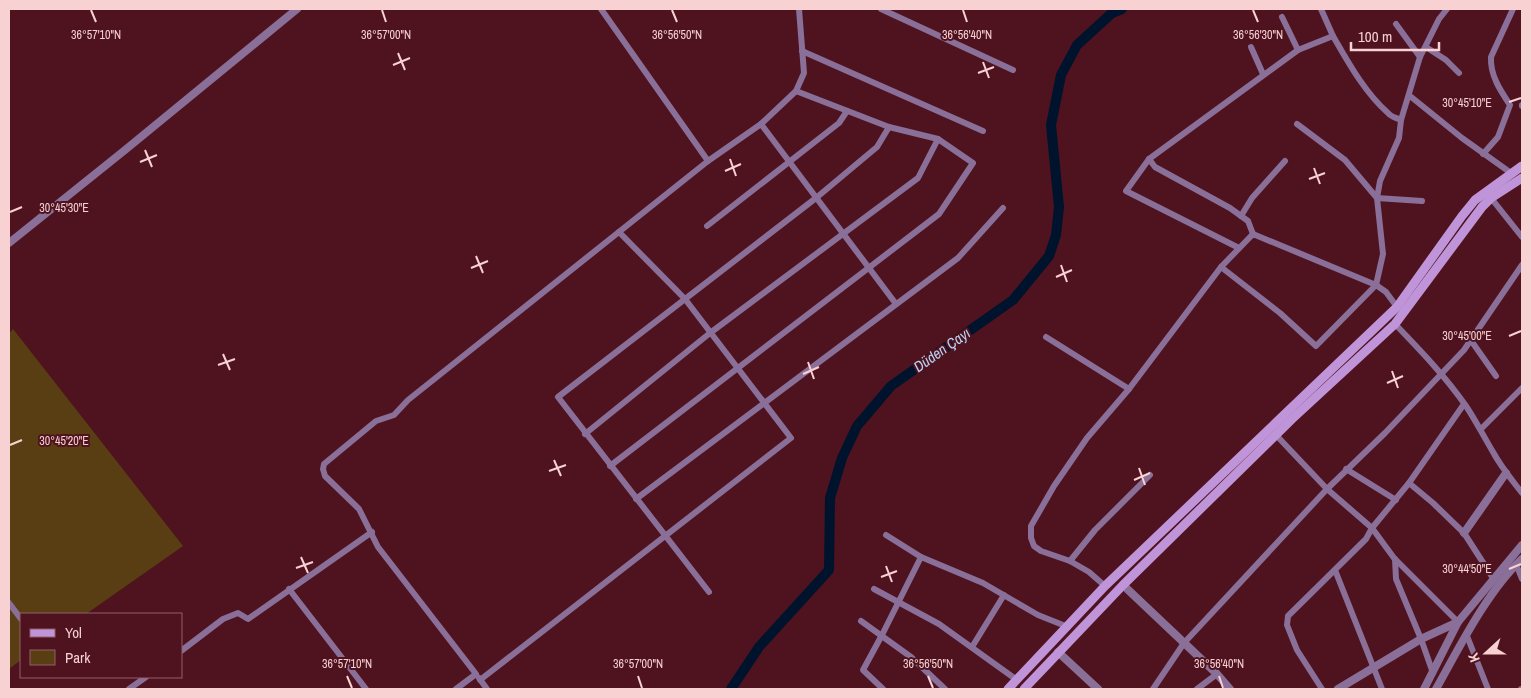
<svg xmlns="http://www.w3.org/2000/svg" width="1531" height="698" font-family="'Archivo Narrow',sans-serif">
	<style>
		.green { fill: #5a3e13 }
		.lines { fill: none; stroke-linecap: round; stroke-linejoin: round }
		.river { stroke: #00132c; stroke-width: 10 }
		.minor { stroke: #8a6f99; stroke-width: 6 }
		.tertiary { stroke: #8a6f99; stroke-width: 8 }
		.secondary { stroke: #c094d8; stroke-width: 9 }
		.ticks { fill: none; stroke: #f8d1d3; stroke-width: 2 }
		.labels { text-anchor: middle; stroke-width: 4; stroke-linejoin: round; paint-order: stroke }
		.water-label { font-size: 15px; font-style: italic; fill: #b9d3f2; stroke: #4e131f }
		.ticks-label { font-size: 12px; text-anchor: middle; fill: #f8d1d3; stroke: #4e131f; stroke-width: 4; stroke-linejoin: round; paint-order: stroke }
	</style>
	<rect width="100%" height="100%" fill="#4e131f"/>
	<polygon class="green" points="13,329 183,546 86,614 21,614 21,660 9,669 9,334"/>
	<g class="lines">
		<polyline class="river" points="731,689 759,647 829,570 830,498 842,458 857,426 891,386 1013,300 1049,256 1056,235 1059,207 1051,125 1061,75 1077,45 1112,13 1122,9"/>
		<g class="minor">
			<polyline points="601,9 708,161"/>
			<polyline points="881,9 1013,70"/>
			<polyline points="1321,9 1333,36"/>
			<polyline points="1282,17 1298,50"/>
			<polyline points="1396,24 1420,57"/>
			<polyline points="1251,47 1263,74"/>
			<polyline points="1426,47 1446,60 1459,73"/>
			<polyline points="802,51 983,131"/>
			<polyline points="1410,96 1462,138 1511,173"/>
			<polyline points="1522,105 1522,106"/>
			<polyline points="761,124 896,304"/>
			<polyline points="1297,124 1345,160 1377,198 1422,201"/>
			<path d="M1483 154 1498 137 1510 105C1500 90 1490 75 1491 57L1513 9"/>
			<polyline points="1149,159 1155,167 1230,208 1248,221 1253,234"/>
			<polyline points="1491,198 1522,237"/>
			<polyline points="1241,216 1252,198 1285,161"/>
			<polyline points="707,226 839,123 847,111"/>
			<path d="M1239 248 1126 191 1149 159 1298 50 1333 36C1348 62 1365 93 1388 113 1391 117 1397 118 1401 120"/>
			<polyline points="1221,267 1280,313 1316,346 1376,285 1383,254 1377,198 1380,181 1399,138 1401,120 1420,57 1439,19 1447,9"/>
			<path d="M1395 324C1420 350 1445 376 1466 406 1476 421 1484 437 1493 452 1501 467 1512 480 1522 493"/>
			<polyline points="1046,337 1129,389"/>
			<polyline points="1470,339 1496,376"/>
			<polyline points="1481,429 1522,388"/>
			<polyline points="585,434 710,333 918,178 938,139"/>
			<polyline points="1276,435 1327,489 1372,528 1394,558 1458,622"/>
			<polyline points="610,466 939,214 973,163 938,139 889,127 796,91"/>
			<polyline points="1346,469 1396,500"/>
			<polyline points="1409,483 1433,503 1464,533 1493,578"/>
			<polyline points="636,499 958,258 1003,208"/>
			<polyline points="886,535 921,557 983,583 1038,615 1068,627"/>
			<polyline points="1395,559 1396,579 1421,639 1433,673"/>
			<polyline points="1070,561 1095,530 1150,475"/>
			<polyline points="1516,564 1522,579"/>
			<polyline points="1335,570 1382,689"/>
			<polyline points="1105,586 1089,572 1070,561 1041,551 1034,546 1031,538 1031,526 1054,486 1087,438 1129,389 1221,267 1253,234 1376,285 1386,292 1397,307"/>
			<polyline points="289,589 366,689"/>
			<polyline points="874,589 939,624 1017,680"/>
			<polyline points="709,592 558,397 816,198 877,147 889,127"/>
			<polyline points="9,603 21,619"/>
			<polyline points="861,621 911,657 945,689"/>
			<polyline points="1467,636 1488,689"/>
			<polyline points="972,647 1004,595"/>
			<polyline points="181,651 223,619 238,613 248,619 372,532"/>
			<polyline points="479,678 487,689"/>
			<polyline points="480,680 791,438 685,299 619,232"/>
			<polyline points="129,689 146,677"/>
			<polyline points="456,689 476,674 378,547 359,509 325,476 323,469 324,464 376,421 394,415 408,400 708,161 761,124 796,91 804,73 799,9"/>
			<polyline points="883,689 863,670 882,635 921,557"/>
			<polyline points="1153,689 1184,643 1327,489 1385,433 1464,350 1522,265"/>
			<polyline points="1197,689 1217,674"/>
			<polyline points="1322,689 1297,650 1287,625 1288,616 1366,539 1372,528 1409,483 1464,404"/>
			<polyline points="1521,689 1522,689"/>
		</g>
		<g class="tertiary">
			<polyline points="9,243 125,150 297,9"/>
			<polyline points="1464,533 1506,473"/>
			<polyline points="1123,585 1217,674 1230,689"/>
			<polyline points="1058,652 1098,689"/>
			<polyline points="1338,689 1421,639 1458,622"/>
			<polyline points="1424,689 1458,622 1522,545"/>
			<path d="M1436 689C1459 648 1488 590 1522 559"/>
		</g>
		<g class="secondary">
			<polyline points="1008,689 1105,586 1397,307 1462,216 1475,200 1522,166"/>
			<polyline points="1024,689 1123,585 1292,419 1395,324 1482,207 1491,198 1522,178"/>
		</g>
	</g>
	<path class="ticks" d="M91 10 96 22M382 10 386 22M672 10 677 22M963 10 967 22M1253 10 1258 22M398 53 405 70M983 62 989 78M393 65 410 58M978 73 994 67M1509 102 1521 98M145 150 152 167M730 159 736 176M140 162 157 155M1314 168 1320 184M725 171 741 164M1309 179 1325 173M10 212 22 207M476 256 483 273M1061 265 1067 282M471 268 488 261M1056 277 1072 270M1509 336 1521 331M223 354 230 370M808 362 814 379M218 365 235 359M1392 371 1398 388M803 374 819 367M1387 383 1403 376M10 445 22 440M554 460 561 476M1139 468 1145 485M549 471 566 465M1134 480 1150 473M301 557 308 573M886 566 892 582M296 568 313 562M1509 569 1521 564M881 577 897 571M347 676 352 688M638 676 642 688M928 676 933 688M1219 676 1223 688"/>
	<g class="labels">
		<g class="water-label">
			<text transform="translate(942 350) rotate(-35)" y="5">Düden Çayı</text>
		</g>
	</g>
	<g class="ticks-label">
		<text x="96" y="39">36°57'10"N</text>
		<text x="386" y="39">36°57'00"N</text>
		<text x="677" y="39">36°56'50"N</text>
		<text x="967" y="39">36°56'40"N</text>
		<text x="1258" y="39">36°56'30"N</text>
		<text x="1467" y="107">30°45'10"E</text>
		<text x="64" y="212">30°45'30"E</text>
		<text x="1467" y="340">30°45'00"E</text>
		<text x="64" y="445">30°45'20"E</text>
		<text x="1467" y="573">30°44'50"E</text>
		<text x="347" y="668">36°57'10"N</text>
		<text x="638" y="668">36°57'00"N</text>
		<text x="928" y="668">36°56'50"N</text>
		<text x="1219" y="668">36°56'40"N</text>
	</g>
	<rect width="1531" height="698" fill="none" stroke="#f8d1d3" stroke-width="20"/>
	<rect x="20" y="613" width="162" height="65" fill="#4e131f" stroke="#925f67"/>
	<rect x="30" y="629" width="25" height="8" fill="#c094d8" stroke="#925f67"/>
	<text x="65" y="638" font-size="15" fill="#f8d1d3">Yol</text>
	<rect x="30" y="650" width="25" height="15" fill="#5a3e13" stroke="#925f67"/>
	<text x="65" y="663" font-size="15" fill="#f8d1d3">Park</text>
	<g transform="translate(1486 653) rotate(249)" stroke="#4e131f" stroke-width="4" paint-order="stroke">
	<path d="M0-4L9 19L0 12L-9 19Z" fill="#f8d1d3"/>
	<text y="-8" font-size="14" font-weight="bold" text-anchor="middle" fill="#f8d1d3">K</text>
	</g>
	<path d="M1351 42v8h88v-8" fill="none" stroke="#f8d1d3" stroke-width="2.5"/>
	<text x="1358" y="42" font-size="15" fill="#f8d1d3" stroke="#4e131f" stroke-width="4" paint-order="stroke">100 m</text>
</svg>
